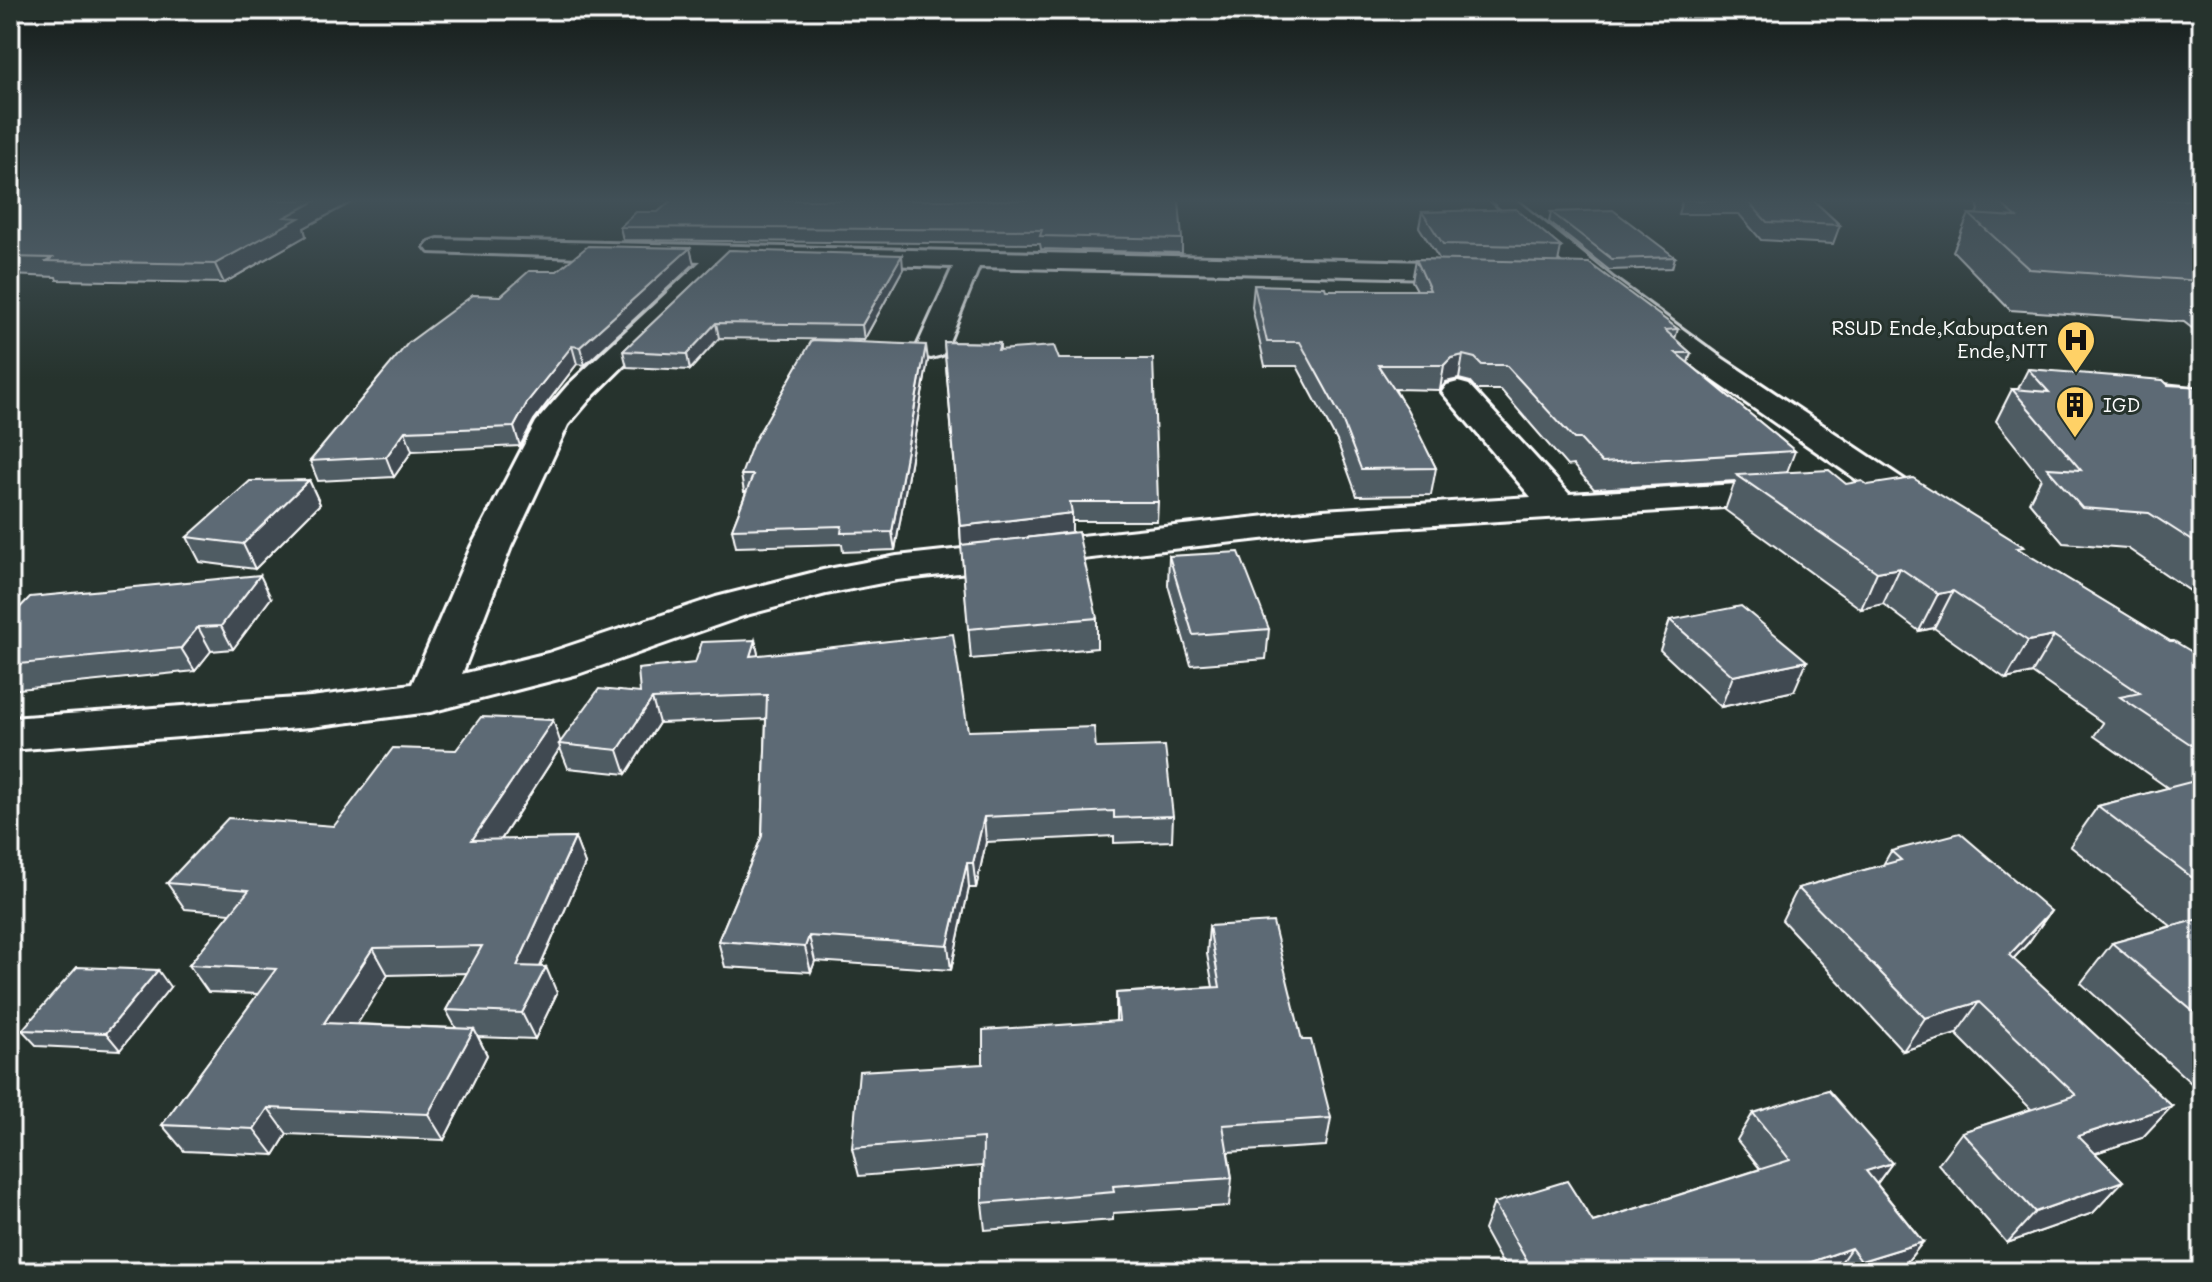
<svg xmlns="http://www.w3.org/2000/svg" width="2212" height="1282" font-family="Mali,sans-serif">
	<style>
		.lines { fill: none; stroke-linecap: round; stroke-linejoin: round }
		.street-casing { stroke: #fff; stroke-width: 6 }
		.street { fill: #26332d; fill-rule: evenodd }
		.wall { fill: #505b64; stroke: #fff; stroke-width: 2; fill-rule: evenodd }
		.shaded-wall { fill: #414a51; stroke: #fff; stroke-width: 2 }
		.building { fill: #5d6a74; stroke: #fff; stroke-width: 2 }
		.labels { text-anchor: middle; stroke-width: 6; stroke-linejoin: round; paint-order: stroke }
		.far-poi-label { font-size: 20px; fill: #fff; stroke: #26332d; text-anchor: end }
	</style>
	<rect width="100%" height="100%" fill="#26332d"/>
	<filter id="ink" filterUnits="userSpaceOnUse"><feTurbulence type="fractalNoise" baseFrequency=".0125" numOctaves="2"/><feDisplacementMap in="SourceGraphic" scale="16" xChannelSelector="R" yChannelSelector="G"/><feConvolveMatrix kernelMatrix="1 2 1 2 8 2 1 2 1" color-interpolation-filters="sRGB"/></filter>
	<g filter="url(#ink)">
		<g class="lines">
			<g class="street-casing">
				<g id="street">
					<polygon points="1491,200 1516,200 1614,279 1722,358 1944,506 1950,514 1944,522 1931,525 1918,522 1700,371 1595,290"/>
					<polygon points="438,239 1472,263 1481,265 1485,271 1481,277 1472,279 979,267 946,349 942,355 931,358 920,355 916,349 953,267 730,261 590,399 568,425 511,547 462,674 548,653 716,597 823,570 897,556 1323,510 1531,497 1442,392 1447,385 1458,382 1469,385 1569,494 1789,481 1802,484 1807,492 1802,500 1789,503 1323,532 897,580 826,594 746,615 578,674 430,712 311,727 10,750 10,718 311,697 412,684 471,547 536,422 568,385 701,261 429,252 425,247 429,242"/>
				</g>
			</g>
			<use href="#street" class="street"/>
		</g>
		<g class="wall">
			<polygon points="10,200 356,200 304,228 306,236 224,283 57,280 56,277 10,275"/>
			<polygon points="672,200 1182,239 1182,253 1041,249 1040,244 623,240 620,227 658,212"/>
			<polygon points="1682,200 1813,200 1840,225 1833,244 1761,240 1739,214 1678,214"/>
			<polygon points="1976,200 2202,200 2202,336 2184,322 2010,310 1953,251 1969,214 1977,214 1979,210"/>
			<polygon points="1422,212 1561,247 1558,262 1678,329 1675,339 1691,353 1688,363 1795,451 1787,472 1846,484 1868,485 2021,551 2170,641 2202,658 2202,1093 2081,983 2112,943 2171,926 2070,846 2098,806 2168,788 2094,736 2103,723 2032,673 2006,679 1934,628 1919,631 1883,604 1861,609 1725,510 1735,481 1594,489 1573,465 1567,466 1501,390 1477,390 1470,382 1459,379 1446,382 1440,390 1395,389 1436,468 1431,495 1357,496 1337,441 1297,366 1265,366 1252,307 1254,285 1326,290 1417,290 1412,281 1416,259 1440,260 1419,227"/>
			<polygon points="1551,212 1675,257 1672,268 1609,270 1549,222"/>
			<polygon points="729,250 903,269 864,340 719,338 690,370 627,367 623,351"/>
			<polygon points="694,264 585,365 577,364 534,420 520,446 412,451 394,477 318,481 310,461 501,296 557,271"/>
			<polygon points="944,342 1000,343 1000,350 1059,359 1158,502 1157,521 1072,521 1072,532 996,541 1097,618 1097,648 971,659"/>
			<polygon points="928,360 895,550 843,552 842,544 736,547 732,529 746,492 744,492 741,475"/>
			<polygon points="2028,369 2202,387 2202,599 2127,548 2063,543 2029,502 2041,478 1996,421 2012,389 2018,389"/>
			<polygon points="309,480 320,504 255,569 200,562 187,537"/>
			<polygon points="1169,556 1269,629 1266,659 1191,665 1168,585"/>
			<polygon points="271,598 233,649 211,651 195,671 10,690 10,618"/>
			<polygon points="1670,620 1794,691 1721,707 1660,650"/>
			<path d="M755 640 758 655 968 731 1096 748 1173 816 1172 841 1114 843V836L986 842 976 888H969L951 970 815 961 811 972 725 967 718 941 762 836 766 719 659 723 626 774 568 768 560 748 501 840 575 838 585 864 540 967 557 993 535 1039 478 1037 487 1055 444 1140 287 1134 274 1155 184 1151 162 1125 258 994 208 992 189 965 231 913 185 909 167 883 334 826 456 750 561 742 640 693 695 663ZM467 973 446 1010 456 1028 356 1024 388 975Z"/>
			<polygon points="1891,851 2051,911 2028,943 2013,959 2172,1106 2142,1138 2095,1153 2123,1181 2093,1213 2007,1243 1938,1164 1962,1132 2031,1109 1956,1034 1903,1051 1782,920 1798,888 1883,865"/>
			<polygon points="1209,926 1302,1040 1331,1118 1326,1146 1228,1152 1232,1178 1229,1206 1113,1213 1113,1220 985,1230 982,1203 982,1166 859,1176 852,1148 983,1064 1116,1021 1116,993 1213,987 1207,954"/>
			<polygon points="170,987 120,1050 37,1046 22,1030"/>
			<polygon points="1753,1113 1892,1163 1877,1184 1923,1242 1902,1268 1889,1272 1507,1272 1484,1230 1494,1203 1593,1222 1760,1169 1737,1140"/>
		</g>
		<g class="shaded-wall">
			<polygon points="317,200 356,200 304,228 306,236 224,283 215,264 285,217"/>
			<polygon points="690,248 694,264 585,365 580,347"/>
			<polygon points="902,255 903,269 864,340 862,325"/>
			<polygon points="716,323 719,338 690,370 687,354"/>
			<polygon points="926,345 928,360 895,550 892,532"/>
			<polygon points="572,346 577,364 534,420 520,446 514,427 528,401"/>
			<polygon points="1463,355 1459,379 1446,382 1440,390 1444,365 1451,358"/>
			<polygon points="405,431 412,451 394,477 386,457"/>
			<polygon points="309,480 320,504 255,569 243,544"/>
			<polygon points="1072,513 1072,532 961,546 960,526"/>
			<polygon points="1900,568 1883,604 1861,609 1877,572"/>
			<polygon points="260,575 271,598 233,649 221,626"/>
			<polygon points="1953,591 1934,628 1919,631 1938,594"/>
			<polygon points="198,627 211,651 195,671 181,648"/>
			<polygon points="2054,636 2032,673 2006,679 2028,641"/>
			<polygon points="755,640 760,663 750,656"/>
			<polygon points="1807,661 1794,691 1721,707 1733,676"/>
			<polygon points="652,699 659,723 626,774 618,750"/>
			<polygon points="553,720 561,744 559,744 560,748 484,866 472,840"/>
			<polygon points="984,817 986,842 976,888 973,863"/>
			<polygon points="575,838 585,864 529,992 517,966"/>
			<polygon points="967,863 969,888 951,970 948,945"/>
			<polygon points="2051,911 2028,943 1986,988 2009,955"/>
			<polygon points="809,936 815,961 811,972 805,947"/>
			<polygon points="373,948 388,975 341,1050 324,1023"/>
			<polygon points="546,967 557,993 535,1039 522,1013"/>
			<polygon points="158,970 170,987 120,1050 106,1033"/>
			<polygon points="1979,1002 1956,1034 1903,1051 1925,1018"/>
			<polygon points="474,1029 487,1055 444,1140 428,1114"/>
			<polygon points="2172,1106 2142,1138 2050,1168 2078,1136"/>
			<polygon points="268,1108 287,1134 274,1155 254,1129"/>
			<polygon points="1892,1163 1872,1190 1866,1171"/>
			<polygon points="2123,1181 2093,1213 2007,1243 2035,1212"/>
			<polygon points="1923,1242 1902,1268 1889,1272 1853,1272 1861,1261"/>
			<polygon points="1851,1248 1834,1272 1783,1272"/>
		</g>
		<g class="building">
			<polygon points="10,200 317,200 285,217 299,218 215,264 47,261 52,258 10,257"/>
			<polygon points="672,200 1179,200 1182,239 1040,236 1042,230 620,227 636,212 658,212"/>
			<polygon points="1747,200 1813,200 1840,225 1767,222"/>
			<polygon points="1996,200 2202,200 2202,281 2029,269 1969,214 2017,217"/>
			<polygon points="1516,209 1561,247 1443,244 1422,212"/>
			<polygon points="1613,210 1675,257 1612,259 1551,212"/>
			<polygon points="588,246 690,248 580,347 572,346 528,401 514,427 405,431 386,457 310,461 408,343 473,295 501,296 529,271 557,271"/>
			<polygon points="729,250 902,255 862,325 716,323 687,354 623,351"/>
			<polygon points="1416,259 1589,263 1678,329 1665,330 1691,353 1676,353 1795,451 1602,463 1580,439 1574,439 1506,365 1482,365 1475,358 1463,355 1451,358 1444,365 1378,365 1407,409 1436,468 1361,469 1340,415 1300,342 1267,342 1254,285 1325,287 1326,290 1430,290"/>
			<polygon points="812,340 926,345 892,532 841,533 842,526 732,529 753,475 741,475 753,443"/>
			<polygon points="944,342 1000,343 998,350 1054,346 1059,359 1153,359 1158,502 1070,502 1072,513 960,526"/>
			<polygon points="2028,369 2163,380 2168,385 2202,387 2202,547 2149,513 2082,508 2047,468 2081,470 2012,389 2049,392"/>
			<polygon points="1829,470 1846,484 1862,481 1868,485 1913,478 2024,547 2017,548 2170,641 2174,641 2202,658 2202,752 2120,697 2140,693 2054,636 2028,641 1953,591 1938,594 1900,568 1877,572 1737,475"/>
			<polygon points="309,480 243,544 187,537 250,481"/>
			<polygon points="1078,532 1097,618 968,629 961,545"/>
			<polygon points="1239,552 1269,629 1193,635 1169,556"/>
			<polygon points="260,575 221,626 198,627 181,648 10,665 10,618 30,597"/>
			<polygon points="1741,606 1807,661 1733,676 1670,620"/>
			<polygon points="953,634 968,731 1094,727 1096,748 1165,746 1173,816 1114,818 1114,811 984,817 973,863 967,863 948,945 809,936 805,947 718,941 762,836 767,695 652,699 618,750 559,744 599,689 640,693 638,669 695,663 702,642 755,640 750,656"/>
			<polygon points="481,717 553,720 472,840 575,838 517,966 546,967 522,1013 446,1010 482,946 373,948 324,1023 474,1029 428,1114 268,1108 254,1129 162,1125 276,969 189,965 249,890 167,883 228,818 334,826 393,748 456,750"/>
			<polygon points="2202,779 2202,885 2098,806"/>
			<polygon points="1960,833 2051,911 2009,955 2172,1106 2078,1136 2123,1181 2035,1212 1962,1132 2076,1095 1979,1002 1925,1018 1798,888 1901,860 1891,851"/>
			<polygon points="2202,918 2202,1019 2112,943"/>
			<polygon points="1273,922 1302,1040 1311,1040 1331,1118 1223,1125 1232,1178 1113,1186 1114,1192 982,1203 983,1138 852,1148 859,1071 983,1064 983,1030 1119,1021 1116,993 1220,987 1209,926"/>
			<polygon points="77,967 158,970 106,1033 22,1030"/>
			<polygon points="1828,1090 1892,1163 1866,1171 1923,1242 1861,1261 1851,1248 1783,1272 1533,1272 1494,1203 1567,1181 1593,1222 1790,1160 1753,1113"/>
		</g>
	</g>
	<linearGradient id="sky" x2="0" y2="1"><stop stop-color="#151c19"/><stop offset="0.53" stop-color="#415057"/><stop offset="1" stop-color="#415057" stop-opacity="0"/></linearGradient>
	<rect width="2212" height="379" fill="url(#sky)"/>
	<defs>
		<g id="hospital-pin" transform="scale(2)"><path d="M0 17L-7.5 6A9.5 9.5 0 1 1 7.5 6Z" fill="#ffd166" stroke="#26332d"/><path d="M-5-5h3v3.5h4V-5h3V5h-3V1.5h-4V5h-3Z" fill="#111"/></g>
		<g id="building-pin" transform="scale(2)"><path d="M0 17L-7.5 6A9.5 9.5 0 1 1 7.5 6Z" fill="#ffd166" stroke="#26332d"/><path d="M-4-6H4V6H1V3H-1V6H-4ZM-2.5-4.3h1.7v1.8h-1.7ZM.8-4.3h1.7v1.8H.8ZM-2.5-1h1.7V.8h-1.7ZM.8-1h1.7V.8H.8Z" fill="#111"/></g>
	</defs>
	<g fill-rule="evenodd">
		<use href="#hospital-pin" x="2076" y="340"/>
		<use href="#building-pin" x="2075" y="405"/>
	</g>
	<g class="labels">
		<g class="far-poi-label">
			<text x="2048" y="335">RSUD Ende,Kabupaten<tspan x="2048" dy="23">Ende,NTT</tspan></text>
			<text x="2103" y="412" text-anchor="start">IGD</text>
		</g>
	</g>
	<rect width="2212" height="1282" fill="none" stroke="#26332d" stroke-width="40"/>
	<rect x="20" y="20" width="2172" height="1242" fill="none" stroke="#fff" stroke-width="3" filter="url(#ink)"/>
</svg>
